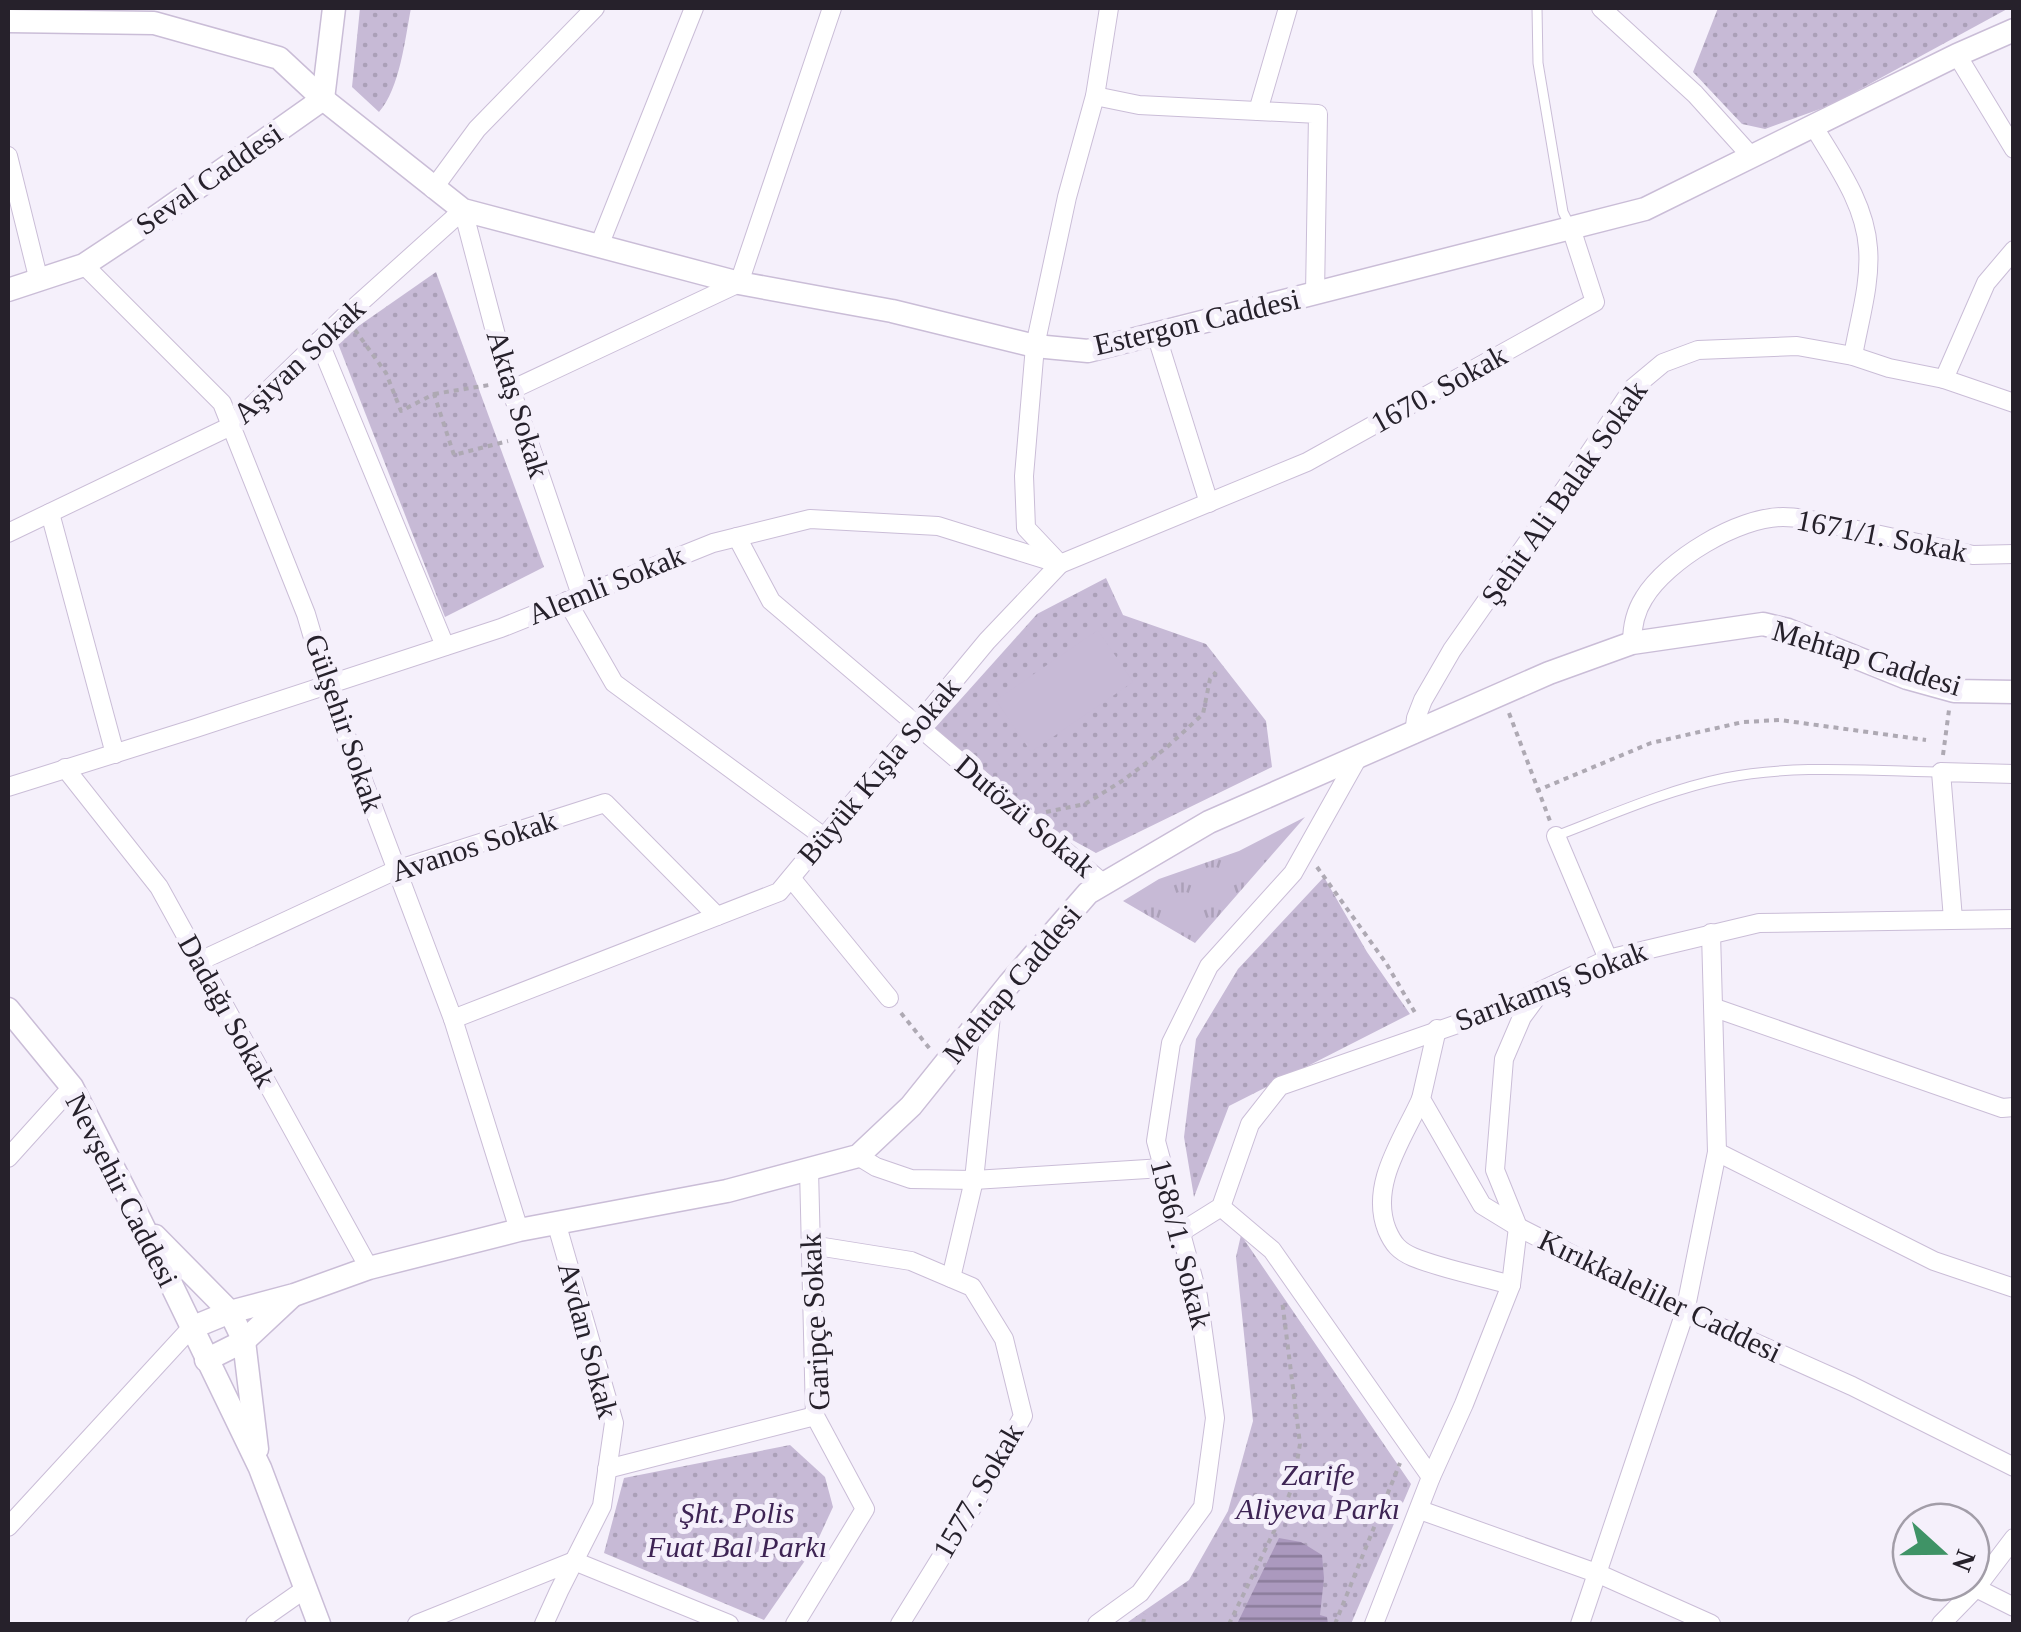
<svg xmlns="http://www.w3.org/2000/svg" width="2021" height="1632" font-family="Georgia,serif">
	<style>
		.grass { fill: url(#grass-tufts) }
		.park { fill: url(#park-dots) }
		.garden { fill: #c7bad6 }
		.water { fill: url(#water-rules) }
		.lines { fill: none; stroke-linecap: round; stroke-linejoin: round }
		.lane-casing { stroke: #cabdd7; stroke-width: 11 }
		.street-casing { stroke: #cabdd7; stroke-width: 20 }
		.secondary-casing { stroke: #cabdd7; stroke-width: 25 }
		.path { stroke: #aea9b3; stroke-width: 4; stroke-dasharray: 5 5; stroke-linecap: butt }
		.lane { stroke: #fff; stroke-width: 9 }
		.street { stroke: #fff; stroke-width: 18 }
		.secondary { stroke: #fff; stroke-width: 22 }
		.labels { text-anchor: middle; stroke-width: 10; stroke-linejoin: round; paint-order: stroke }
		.street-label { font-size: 30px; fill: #26212b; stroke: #f5f0fb }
		.park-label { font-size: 30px; font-style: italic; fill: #3e2454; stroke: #f5f0fb }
	</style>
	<defs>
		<pattern id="grass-tufts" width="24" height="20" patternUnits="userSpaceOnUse" patternTransform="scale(2.5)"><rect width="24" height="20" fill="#c7bad6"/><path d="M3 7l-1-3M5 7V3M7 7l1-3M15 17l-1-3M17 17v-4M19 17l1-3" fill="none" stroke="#aba0b8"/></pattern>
		<pattern id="park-dots" width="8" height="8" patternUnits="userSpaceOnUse" patternTransform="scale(2.5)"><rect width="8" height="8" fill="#c7bad6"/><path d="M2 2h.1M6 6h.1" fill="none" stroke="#aba0b8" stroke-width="1.8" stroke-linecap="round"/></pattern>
		<pattern id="water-rules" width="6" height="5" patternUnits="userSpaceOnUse" patternTransform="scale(2.5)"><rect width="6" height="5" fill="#ab99be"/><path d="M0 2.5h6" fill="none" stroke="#8b7c9b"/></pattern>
	</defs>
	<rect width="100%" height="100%" fill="#f5f0fb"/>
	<polygon class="grass" points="1305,817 1195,943 1123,901 1159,879 1239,851"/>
	<g class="park">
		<path d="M360 8H411C405 39 400 88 379 112L352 87Z"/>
		<polygon points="1718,8 2009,8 1831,105 1765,129 1742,124 1693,72"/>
		<polygon points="436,272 544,567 445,617 337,341"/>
		<polygon points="1106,578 1123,615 1206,644 1266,721 1272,767 1096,853 1027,815 934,729 1037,614"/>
		<polygon points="1324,877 1367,952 1410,1014 1229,1106 1194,1197 1184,1137 1196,1039 1238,969"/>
		<polygon points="1241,1235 1411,1484 1351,1624 1125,1624 1189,1580 1228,1511 1253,1421 1236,1257"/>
		<polygon points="790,1445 825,1477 833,1507 815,1546 764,1620 604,1553 624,1478"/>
	</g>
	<polygon class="garden" points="1098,630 1133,682 1031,752 996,700"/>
	<polygon class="water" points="1279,1538 1301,1542 1322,1555 1324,1578 1320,1615 1327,1617 1328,1624 1237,1624"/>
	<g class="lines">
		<g class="lane-casing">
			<g id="lane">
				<polyline points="1537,8 1538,63 1563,212 1570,226"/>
				<path d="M1556 836C1611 815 1667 790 1725 778 1795 764 1870 771 1941 772"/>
			</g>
		</g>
		<g class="street-casing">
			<g id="street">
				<polyline points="1601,8 1695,94 1751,156"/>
				<polyline points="1957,55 2014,149"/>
				<polyline points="1095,96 1139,105 1318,114 1315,294"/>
				<polyline points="1258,111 1288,8"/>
				<path d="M1814 127C1836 164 1865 203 1868 248 1871 283 1859 321 1853 356"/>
				<polyline points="8,156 39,281"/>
				<polyline points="433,189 477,129 595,8"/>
				<polyline points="599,246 694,8"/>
				<polyline points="84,265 222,403 306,614 327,685 453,1019 519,1230"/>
				<polyline points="1156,334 1209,503"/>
				<polyline points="319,341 445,646"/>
				<polyline points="1944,379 1986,283 2014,250"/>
				<polyline points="511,390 739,283 832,8"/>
				<polyline points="50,513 115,754"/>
				<polyline points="8,533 231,426 344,317 463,210 508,381 581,595"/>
				<polyline points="737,537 771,601 1104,884"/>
				<polyline points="567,601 614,683 824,837"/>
				<path d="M1632 643C1632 626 1635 612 1644 598 1667 560 1738 517 1783 517 1790 517 1799 518 1806 519L1973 555 2014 554"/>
				<polyline points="1414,734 1416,718 1423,700 1452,650 1576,473 1633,388 1663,363 1698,350 1797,346 1853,356 1889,368 1944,379 2014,403"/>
				<polyline points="65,768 159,887 369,1268"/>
				<polyline points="8,787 196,728 501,628 713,543 810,519 938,526 1060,564 1307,462 1595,302 1571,228"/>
				<polyline points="1556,836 1608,959"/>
				<polyline points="791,878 889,998"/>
				<polyline points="1953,919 1941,772 2014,774"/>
				<polyline points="200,961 396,870 605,803 717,916"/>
				<polyline points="1715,1008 2002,1108 2014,1107"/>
				<polyline points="453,1019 779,892 987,641 1060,564 1026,528 1024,476 1035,346 1067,197 1095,96 1109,8"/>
				<polyline points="1437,1029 1421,1099 1482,1205 1518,1227 1675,1307 1852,1386 2014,1467"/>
				<path d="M1421 1099C1403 1139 1369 1185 1387 1230 1393 1244 1399 1251 1413 1257 1442 1269 1480 1276 1511 1285"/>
				<polyline points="1717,1152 1934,1261 2014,1288"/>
				<polyline points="858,1156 876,1167 911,1179 974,1180 1163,1168"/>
				<polyline points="8,1158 72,1087"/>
				<polyline points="1221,1207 1272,1250 1431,1477"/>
				<polyline points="1181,1232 1221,1207 1250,1124 1280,1086 1509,1006 1608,959 1759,923 2014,919"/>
				<polyline points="811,1245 911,1261 972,1287 1004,1339 1023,1416 976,1501 900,1624"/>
				<polyline points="951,1278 974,1180 992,1006"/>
				<polyline points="607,1469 815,1416"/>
				<polyline points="1420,1510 1599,1574 1711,1624"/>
				<polyline points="8,1527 191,1328"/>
				<polyline points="1976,1588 2014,1607"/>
				<polyline points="255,1624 305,1589"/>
				<polyline points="417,1624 574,1561 729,1624"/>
				<polyline points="544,1624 559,1591 602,1506 614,1423 556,1222"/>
				<polyline points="795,1624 865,1509 815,1416 809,1169"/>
				<polyline points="1097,1624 1140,1593 1203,1507 1215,1418 1198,1296 1156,1141 1171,1043 1209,966 1293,873 1357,759"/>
				<polyline points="1374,1624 1431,1477 1464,1404 1511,1285 1518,1227 1495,1170 1504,1059 1522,1017 1539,994"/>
				<polyline points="1580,1624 1685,1312 1717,1152 1711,933"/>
				<polyline points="1941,1624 1976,1588 2014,1538"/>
			</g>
		</g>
		<g class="secondary-casing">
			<g id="secondary">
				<polyline points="8,21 154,23 279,58 323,99 463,210 739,283 892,311 1035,346 1088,351 1645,209 1957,55 2014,30"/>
				<polyline points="8,290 84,265 146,224 323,99 334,8"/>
				<polyline points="8,1009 72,1087 141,1222 260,1468 319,1624"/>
				<polyline points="155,1236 230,1312 244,1341 257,1449"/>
				<polyline points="191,1328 230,1312 294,1295 369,1268 519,1230 727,1191 858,1156 911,1106 1009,984 1088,893 1209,822 1549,673 1632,643 1763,624 1788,630 1907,678 1954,691 2014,692"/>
				<polyline points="206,1360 244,1341 291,1297"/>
			</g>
		</g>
		<g class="path">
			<polyline points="355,330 386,373 401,411 434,394 454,455 508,441"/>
			<polyline points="434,394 489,385"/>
			<polyline points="1509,713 1550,821"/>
			<polyline points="1943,755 1949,710"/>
			<polyline points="1536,791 1651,743 1743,722 1780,720 1926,740"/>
			<polyline points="1046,812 1085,804 1122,781 1166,748 1203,714 1210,679 1216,672"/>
			<polyline points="1317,867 1386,963 1417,1016"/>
			<polyline points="901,1013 930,1049"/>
			<polyline points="1143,1624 1145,1614"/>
			<polyline points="1229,1624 1279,1521 1293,1485 1300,1444 1282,1300"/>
			<polyline points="1335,1624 1400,1463"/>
		</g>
		<use href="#lane" class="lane"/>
		<use href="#street" class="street"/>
		<use href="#secondary" class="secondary"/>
	</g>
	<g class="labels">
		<g class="street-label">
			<text transform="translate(209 179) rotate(-35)" y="10">Seval Caddesi</text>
			<text transform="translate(1197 322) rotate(-13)" y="10">Estergon Caddesi</text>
			<text transform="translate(299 361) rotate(-43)" y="10">Aşiyan Sokak</text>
			<text transform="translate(1439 389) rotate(-29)" y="10">1670. Sokak</text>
			<text transform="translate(518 404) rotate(73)" y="10">Aktaş Sokak</text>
			<text transform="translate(1564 493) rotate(-55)" y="10">Şehit Ali Balak Sokak</text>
			<text transform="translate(1882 536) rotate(11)" y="10">1671/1. Sokak</text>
			<text transform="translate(606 585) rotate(-22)" y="10">Alemli Sokak</text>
			<text transform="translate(1867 658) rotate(17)" y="10">Mehtap Caddesi</text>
			<text transform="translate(344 723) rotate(71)" y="10">Gülşehir Sokak</text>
			<text transform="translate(879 771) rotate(-50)" y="10">Büyük Kışla Sokak</text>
			<text transform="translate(1025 816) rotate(40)" y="10">Dutözü Sokak</text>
			<text transform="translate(474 846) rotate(-18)" y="10">Avanos Sokak</text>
			<text transform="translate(1012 984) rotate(-50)" y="10">Mehtap Caddesi</text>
			<text transform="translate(1551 986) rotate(-21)" y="10">Sarıkamış Sokak</text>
			<text transform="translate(227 1011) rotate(61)" y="10">Dadağı Sokak</text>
			<text transform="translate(122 1190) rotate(63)" y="10">Nevşehir Caddesi</text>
			<text transform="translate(1181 1244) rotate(76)" y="10">1586/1. Sokak</text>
			<text transform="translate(1660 1296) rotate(26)" y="10">Kırıkkaleliler Caddesi</text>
			<text transform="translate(815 1322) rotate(-93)" y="10">Garipçe Sokak</text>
			<text transform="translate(588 1340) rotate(75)" y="10">Avdan Sokak</text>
			<text transform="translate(978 1491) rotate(-60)" y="10">1577. Sokak</text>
		</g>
		<g class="park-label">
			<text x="1318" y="1485">Zarife<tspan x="1318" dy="34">Aliyeva Parkı</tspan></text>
			<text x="737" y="1523">Şht. Polis<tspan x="737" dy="34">Fuat Bal Parkı</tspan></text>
		</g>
	</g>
	<rect width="2021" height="1632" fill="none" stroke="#26212b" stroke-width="20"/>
	<g transform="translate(1941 1552) rotate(111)"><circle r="48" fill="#f5f0fb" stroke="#a29da8" stroke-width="2.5"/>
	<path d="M0-8L18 38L0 25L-18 38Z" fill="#3f9366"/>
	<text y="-15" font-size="28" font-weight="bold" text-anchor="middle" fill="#26212b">N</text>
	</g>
</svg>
